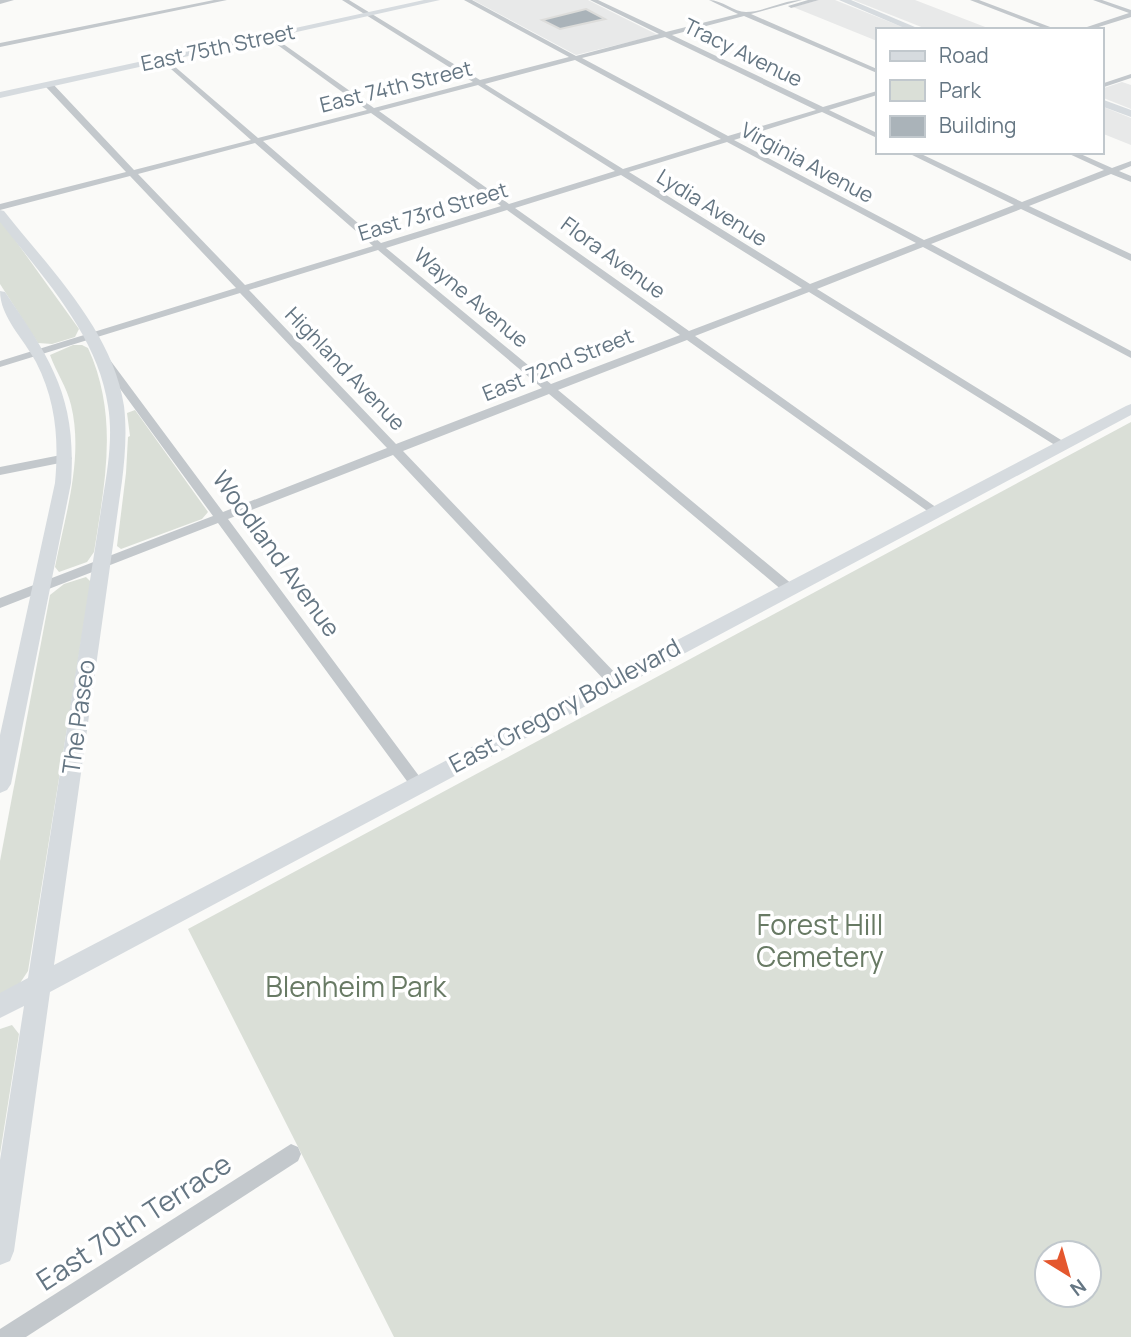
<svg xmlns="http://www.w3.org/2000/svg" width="1131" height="1337" font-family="Manrope,sans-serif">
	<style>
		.built { fill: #e8e9e9 }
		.green { fill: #dadfd7; fill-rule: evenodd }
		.building { fill: #aab3b9; stroke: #dcdcda; stroke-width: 2 }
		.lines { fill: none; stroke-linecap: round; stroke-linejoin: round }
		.minor { fill: #c3c8cc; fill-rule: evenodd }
		.secondary { fill: #d6dbdf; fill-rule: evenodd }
		.labels { text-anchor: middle; stroke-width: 7; stroke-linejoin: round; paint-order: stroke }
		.far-street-label { font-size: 21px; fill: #657683; stroke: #fff }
		.street-label { font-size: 24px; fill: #657683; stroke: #fff }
		.near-park-label { font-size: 28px; fill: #687a64; stroke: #fff }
		.near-street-label { font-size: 28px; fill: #657683; stroke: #fff }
	</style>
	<rect width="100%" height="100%" fill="#fafaf8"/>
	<g class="built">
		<polygon points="473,0 588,0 658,35 576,55"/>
		<polygon points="819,0 835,0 910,30 877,30 877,41 793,7"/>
		<polygon points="853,0 915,0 993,30 929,30"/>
		<polygon points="1122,82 1131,85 1131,109 1101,97 1101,89"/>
		<polygon points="1101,106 1131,118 1131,145 1101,133"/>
	</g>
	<g class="green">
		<polygon points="0,219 79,329 75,337 52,344 38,343 0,284"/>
		<path d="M73 345H82L88 348C119 416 105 482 94 552L87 562 59 572 55 567C65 516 84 458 71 405 67 387 56 372 50 355Z"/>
		<polygon points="135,410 208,512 202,519 121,549 117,546 126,473 128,437 130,436 127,413"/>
		<path d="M1131 422V1337H394L188 929ZM1047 1253H1089V1295H1047Z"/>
		<polygon points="86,577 90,581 90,586 28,971 18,986 0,995 0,861 50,595 64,584"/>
		<polygon points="12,1025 19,1034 0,1154 0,1029"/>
	</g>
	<polygon class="building" points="586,9 605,19 560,29 542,20"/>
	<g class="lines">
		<g class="minor">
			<polygon points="0,0 14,0 0,4"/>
			<polygon points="214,0 227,0 0,47 0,43"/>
			<path d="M342 0H349L480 80 569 57 464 0H472L576 56 659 34 590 0H598L666 32 738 14 709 0C722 0 734 12 746 12 764 12 783 0 802 0L751 14 877 69V73L744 16 672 35 823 107 877 91V95L829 110 877 133V138L822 112 734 140 924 240 1014 205 906 152H917L1022 202 1104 170 1065 152H1076L1112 168 1131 161V166L1119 171 1131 176V182L1111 174 1029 206 1131 254V261L1021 209 931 244 1131 351V358L923 247 817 289 1066 443V447H1058L809 292 695 336 937 508 939 511 933 515 687 340 558 390 793 585 795 588 788 593 783 591 549 394 403 451 618 676 620 680 618 684H608L393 455 228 519 422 780 425 784 422 788 417 790 412 788 218 523 0 608V598L213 516 102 364V360H110L223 512 387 448 240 293 0 367V361L236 288 130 176 0 210V204L126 172 46 87V83H52L134 170 251 140 162 61V59H166L258 138 367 110 268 38V36H272L374 108 473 82ZM665 37 816 110 728 136 582 58ZM575 60 721 139 623 169 485 84ZM478 85 615 171 509 204 379 111ZM371 113 501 206 381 243 263 141ZM727 142 916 243 810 284 629 172ZM255 143 373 246 245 285 138 174ZM621 175 802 288 689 331 515 208ZM507 210 680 335 551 384 386 248ZM378 250 542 388 396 444 249 290Z"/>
			<polygon points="808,0 819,0 791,8 788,6"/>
			<polygon points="970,0 979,0 1058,30 1048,30"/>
			<polygon points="1093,0 1102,0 1131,10 1131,17 1089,30 1078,30 1129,13"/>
			<polygon points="1131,74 1131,78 1101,88 1101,84"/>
			<polygon points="66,454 72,458 70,461 0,475 0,467"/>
			<polygon points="291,1144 298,1147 301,1154 298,1161 26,1337 0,1337 0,1329"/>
		</g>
		<g class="secondary">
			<polygon points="424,0 440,0 0,98 0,92"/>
			<polygon points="839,0 851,0 922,30 909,30"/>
			<polygon points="1101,99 1131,110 1131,117 1101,106"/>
			<path d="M0 210 4 211C49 268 113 331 124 406 127 431 125 457 122 481L54 965 1126 406 1131 404V415L50 992 14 1251 10 1261 0 1265V1160L24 1006 0 1018V993L28 978 103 497C108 467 113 436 108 406 98 335 42 276 0 222Z"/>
			<path d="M0 291 5 292C51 360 77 397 71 483L11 784 7 790 0 793V735L55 483C59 440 56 401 36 362 24 339 0 317 0 291Z"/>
		</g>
	</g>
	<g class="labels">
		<g class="far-street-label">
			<text transform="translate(218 48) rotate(-12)" y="7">East 75th Street</text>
			<text transform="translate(743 53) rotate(26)" y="7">Tracy Avenue</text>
			<text transform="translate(396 87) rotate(-14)" y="7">East 74th Street</text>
			<text transform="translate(807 163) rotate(28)" y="7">Virginia Avenue</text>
			<text transform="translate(712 208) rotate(32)" y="7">Lydia Avenue</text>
			<text transform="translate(433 212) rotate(-17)" y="7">East 73rd Street</text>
			<text transform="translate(613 258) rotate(36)" y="7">Flora Avenue</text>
			<text transform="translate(471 298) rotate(40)" y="7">Wayne Avenue</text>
			<text transform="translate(558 365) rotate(-22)" y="7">East 72nd Street</text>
			<text transform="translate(345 369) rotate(46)" y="7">Highland Avenue</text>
		</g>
		<g class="street-label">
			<text transform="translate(276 554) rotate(54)" y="8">Woodland Avenue</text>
			<text transform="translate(565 706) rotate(-28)" y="8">East Gregory Boulevard</text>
			<text transform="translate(79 717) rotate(-82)" y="8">The Paseo</text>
		</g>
		<g class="near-park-label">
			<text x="820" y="935">Forest Hill<tspan x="820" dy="32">Cemetery</tspan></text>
			<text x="356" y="997">Blenheim Park</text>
		</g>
		<g class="near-street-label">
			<text transform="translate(134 1222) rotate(-33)" y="10">East 70th Terrace</text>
		</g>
	</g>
	<rect x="876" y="28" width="228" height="126" fill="#ffffff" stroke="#c1c8cd" stroke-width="2"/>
	<rect x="890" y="51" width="35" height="10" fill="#d6dbdf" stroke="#c1c8cd" stroke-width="2"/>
	<text x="939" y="63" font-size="21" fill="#657683">Road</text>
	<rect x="890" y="80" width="35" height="21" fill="#dadfd7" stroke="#c1c8cd" stroke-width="2"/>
	<text x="939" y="98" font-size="21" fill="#657683">Park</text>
	<rect x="890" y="116" width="35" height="21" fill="#aab3b9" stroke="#c1c8cd" stroke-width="2"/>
	<text x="939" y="133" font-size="21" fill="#657683">Building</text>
	<g transform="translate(1068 1274) rotate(143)"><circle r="33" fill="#ffffff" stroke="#c1c8cd" stroke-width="2"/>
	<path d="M0-5L12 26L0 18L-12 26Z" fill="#e4572e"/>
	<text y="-10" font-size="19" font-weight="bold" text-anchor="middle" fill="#657683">N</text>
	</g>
</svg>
